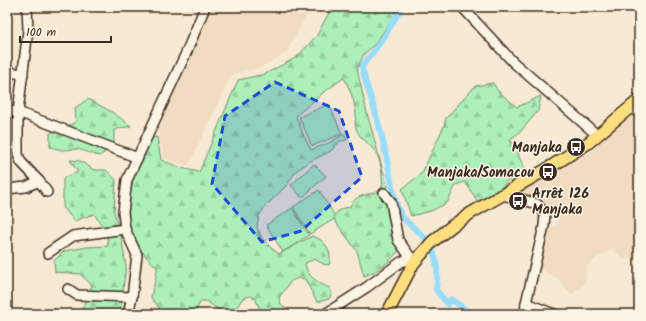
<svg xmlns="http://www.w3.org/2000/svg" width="646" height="321" font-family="Kalam,sans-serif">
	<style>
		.built { fill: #f1dcc2 }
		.green { fill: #acefb9; stroke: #748c6c }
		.forest { fill: url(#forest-firs); stroke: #748c6c }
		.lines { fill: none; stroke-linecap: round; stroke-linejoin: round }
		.canal { stroke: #98dcfb; stroke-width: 6 }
		.minor-casing { stroke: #3b2a1e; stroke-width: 12 }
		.major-casing { stroke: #3b2a1e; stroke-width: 14 }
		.minor { stroke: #fcf5e5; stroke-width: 9 }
		.major { stroke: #fedf80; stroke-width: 11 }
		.marked { fill: #1d4ed8; fill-opacity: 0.2; stroke: #1d4ed8; stroke-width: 3; stroke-dasharray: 8 5; stroke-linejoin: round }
		.labels { text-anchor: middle; stroke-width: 3; stroke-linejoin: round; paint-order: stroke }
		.poi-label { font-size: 14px; font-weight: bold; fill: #3b2a1e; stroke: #fcf5e5; text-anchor: end }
	</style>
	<defs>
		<pattern id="forest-firs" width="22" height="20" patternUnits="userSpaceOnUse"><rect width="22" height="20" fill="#acefb9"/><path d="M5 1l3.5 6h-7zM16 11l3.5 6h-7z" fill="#95cd9f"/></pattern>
	</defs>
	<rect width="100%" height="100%" fill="#f7ead5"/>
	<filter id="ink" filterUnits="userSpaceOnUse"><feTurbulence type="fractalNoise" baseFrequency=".025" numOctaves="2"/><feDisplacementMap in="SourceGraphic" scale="8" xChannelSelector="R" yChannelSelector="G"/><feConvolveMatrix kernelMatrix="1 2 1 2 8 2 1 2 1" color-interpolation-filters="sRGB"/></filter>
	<g filter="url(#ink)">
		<g class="built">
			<polygon points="208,7 311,7 286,53 260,68 232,74 189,165 183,165 163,157 158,130 185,60"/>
			<polygon points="629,113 639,115 639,266 628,257 625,260 612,249 603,255 598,256 587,267 584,284 572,295 557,278 538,268 545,230 549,233 554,226 557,226 559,213 548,213 548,210 553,210 553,209 551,209 534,197 520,195 519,191 593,150"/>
		</g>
		<g class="green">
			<polygon points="329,104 342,134 312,146 299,117"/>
			<polygon points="314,164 326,176 302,198 291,185"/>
			<polygon points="319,190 336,218 310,234 293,207"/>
			<polygon points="292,208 309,235 283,252 266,225"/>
		</g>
		<g class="forest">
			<path d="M332 7H397L395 15 375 44 364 54 357 69 367 113 387 185 401 248C391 261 379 271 364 276L357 251 335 221 334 216C339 209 342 208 350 207 357 189 377 198 382 187 383 184 382 178 382 175 381 167 380 158 375 152 370 143 359 139 356 128 354 124 356 118 356 113 354 100 350 89 344 78L324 92 296 116 303 134 311 150 329 143 344 134 347 140 340 141 331 151 309 162 296 171 287 185 264 208 259 216 257 227 262 238 270 247 279 254 312 236C325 239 333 252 329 265L323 264 315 259 305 263C307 277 318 283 330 288L332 293 329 299 317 302 305 279 298 278 291 281 279 298 281 304 291 314H262L255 298 250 296 243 298 232 314H225L206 301H201L196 310V314H164L151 298C152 287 157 280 157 267L147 258 139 247 127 224 129 189 152 138 157 137 161 160 182 168 199 172 238 80 265 74 297 57 317 35Z"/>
			<path d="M493 83 498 91 517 107 541 96 538 111 521 131 509 140 517 145 519 157 526 171 512 182 508 180C500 191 489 195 479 203L465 182 456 185 447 203 431 211 411 216 402 189 422 173 444 126 446 118 475 86Z"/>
			<polygon points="88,99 112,112 131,126 114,130 114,147 99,156 78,149 62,150 50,147 50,133 76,122 75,108"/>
			<polygon points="70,160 80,161 94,170 106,170 116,180 114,212 121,235 126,266 120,314 80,314 92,285 80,274 55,272 54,261 64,251 87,247 108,246 107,233 94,214 74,221 63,207 63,178 78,172"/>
		</g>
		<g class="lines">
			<path class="canal" d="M402 7 383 39 362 66C363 75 366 83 369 92 375 111 381 131 385 151 390 170 391 194 400 213 404 222 414 227 421 234 437 248 439 270 436 290L448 304 451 299 466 310 475 314"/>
			<g class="minor-casing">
				<g id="minor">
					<polyline points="27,7 28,30 18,112 18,154 21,162 39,181 47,192"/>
					<polyline points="462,7 513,62 597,135"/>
					<polyline points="7,72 23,74"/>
					<polyline points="629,108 639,112"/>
					<polyline points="7,111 18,112 138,158"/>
					<polyline points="7,189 26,187 39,181"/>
					<polyline points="384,193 391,202 398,240 411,258"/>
					<polyline points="500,195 518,198 537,204 545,214 544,226 526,303 525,314"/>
					<polyline points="48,253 73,236 125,229"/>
					<polyline points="68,289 77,295 132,297"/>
					<polyline points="526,303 554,314"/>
					<polyline points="128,314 132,297 137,255 125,229 123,212 127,180 187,51 205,7"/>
					<polyline points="325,314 367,287 401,262 411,258 415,261"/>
				</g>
			</g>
			<g class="major-casing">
				<polyline id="major" points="387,314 413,264 432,242 452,226 471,213 547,169 588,143 639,100"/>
			</g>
			<use href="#minor" class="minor"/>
			<use href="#major" class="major"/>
		</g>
	</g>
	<path class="marked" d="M275 82 339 111 362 177 301 231 262 242 212 184 225 116Z"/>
	<defs>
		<g id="bus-disc" transform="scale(1)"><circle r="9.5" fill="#3b2a1e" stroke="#fcf5e5"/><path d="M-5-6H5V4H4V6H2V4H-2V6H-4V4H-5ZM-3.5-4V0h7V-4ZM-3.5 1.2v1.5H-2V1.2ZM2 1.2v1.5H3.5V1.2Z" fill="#fff"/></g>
	</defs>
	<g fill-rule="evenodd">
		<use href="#bus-disc" x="576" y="147"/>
		<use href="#bus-disc" x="548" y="172"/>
		<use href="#bus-disc" x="518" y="201"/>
	</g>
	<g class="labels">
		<g class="poi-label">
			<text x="562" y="152">Manjaka</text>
			<text x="534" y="177">Manjaka/Somacou</text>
			<text x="532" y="198" text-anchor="start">Arrêt 126<tspan x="532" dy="16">Manjaka</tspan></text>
		</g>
	</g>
	<rect width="646" height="321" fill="none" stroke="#fcf5e5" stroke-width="24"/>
	<rect x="12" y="12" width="622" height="297" fill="none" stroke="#3b2a1e" stroke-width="1.5" filter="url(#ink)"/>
	<path d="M20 36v6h91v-6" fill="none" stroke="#3b2a1e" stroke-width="2"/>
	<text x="26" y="36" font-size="12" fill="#3b2a1e" stroke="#fcf5e5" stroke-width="3" paint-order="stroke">100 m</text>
</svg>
